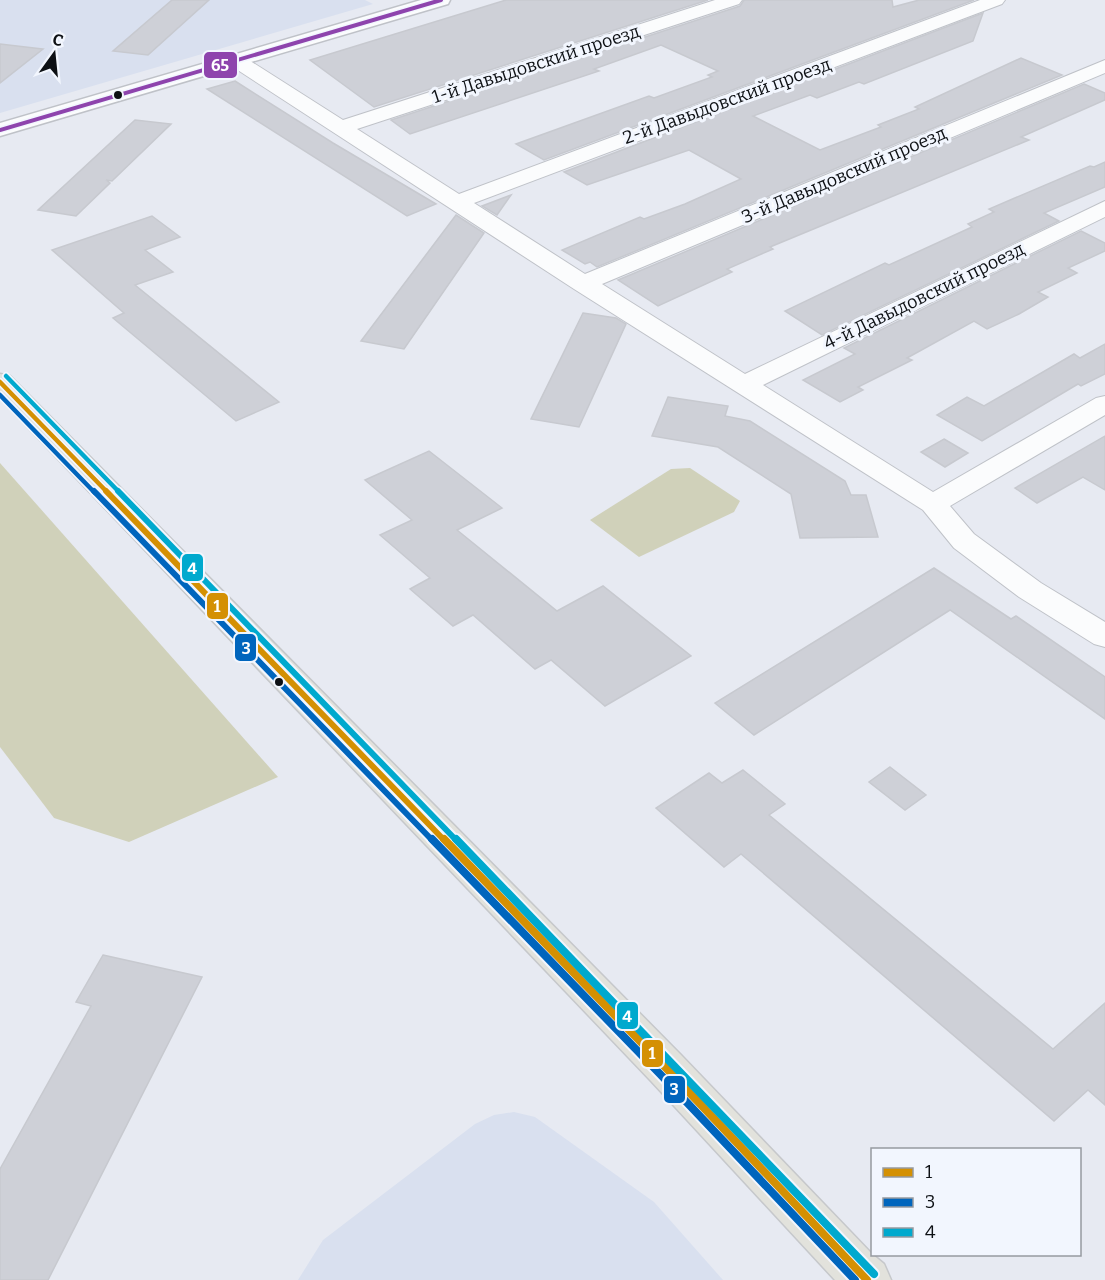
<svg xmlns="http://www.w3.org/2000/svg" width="1105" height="1280" font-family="Bitter,serif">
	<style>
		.built { fill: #d9e0ef }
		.green { fill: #d0d1ba }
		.building { fill: #ced0d7; stroke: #c7c9cf; stroke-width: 1.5 }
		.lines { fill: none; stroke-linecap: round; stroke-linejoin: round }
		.minor-casing { stroke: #bfc2c8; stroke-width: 2 }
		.tertiary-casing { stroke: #bfc2c8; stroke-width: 3 }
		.trunk-casing { stroke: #c6c8cb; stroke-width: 3 }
		.minor { fill: #fbfcfd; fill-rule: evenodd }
		.tertiary { fill: #fbfcfd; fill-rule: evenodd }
		.trunk { fill: #e2e2dc; fill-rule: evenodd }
		.bus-1-far2-casing { stroke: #f2f6fe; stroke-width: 8 }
		.bus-1-far1-casing { stroke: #f2f6fe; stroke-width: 10 }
		.bus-1-casing { stroke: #f2f6fe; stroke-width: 12 }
		.bus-2-far2-casing { stroke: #f2f6fe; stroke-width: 8 }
		.bus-2-far1-casing { stroke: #f2f6fe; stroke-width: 10 }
		.bus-2-casing { stroke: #f2f6fe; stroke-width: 12 }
		.bus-3-far2-casing { stroke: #f2f6fe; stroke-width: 8 }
		.bus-3-far1-casing { stroke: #f2f6fe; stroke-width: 10 }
		.bus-3-casing { stroke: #f2f6fe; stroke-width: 12 }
		.bus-4-casing { stroke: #f2f6fe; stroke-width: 7 }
		.bus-1-far2 { stroke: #d49003; stroke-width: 4.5 }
		.bus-1-far1 { stroke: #d49003; stroke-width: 6 }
		.bus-1 { stroke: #d49003; stroke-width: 8 }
		.bus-2-far2 { stroke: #0065bd; stroke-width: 4.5 }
		.bus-2-far1 { stroke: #0065bd; stroke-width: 6 }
		.bus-2 { stroke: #0065bd; stroke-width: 8 }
		.bus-3-far2 { stroke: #00a9ce; stroke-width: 4.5 }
		.bus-3-far1 { stroke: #00a9ce; stroke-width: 6 }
		.bus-3 { stroke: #00a9ce; stroke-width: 8 }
		.bus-4 { stroke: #8e44ad; stroke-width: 4 }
		.bus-dot { fill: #0d1014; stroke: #f2f6fe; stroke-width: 2 }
		.labels { text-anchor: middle; stroke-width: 6; stroke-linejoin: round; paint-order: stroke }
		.far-street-label { font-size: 18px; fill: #0d1014; stroke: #f2f6fe }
		.line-badge { stroke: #f2f6fe; stroke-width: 2 }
		.badge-label { font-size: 16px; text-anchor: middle; font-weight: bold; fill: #fff }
	</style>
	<rect width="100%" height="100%" fill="#e7eaf2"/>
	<g class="built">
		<polygon points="0,0 365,0 373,4 0,113"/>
		<polygon points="514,1112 535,1117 654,1202 723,1280 298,1280 323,1240 475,1124 494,1115"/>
	</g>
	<g class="green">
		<polygon points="0,463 278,777 129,842 54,818 0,747"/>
		<polygon points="690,468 740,501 734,512 639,557 590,520 671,469"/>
	</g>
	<g class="building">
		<polygon points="172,0 209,0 148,55 113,51"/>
		<polygon points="506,0 708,0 374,107 310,60"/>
		<polygon points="744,0 892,0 893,7 919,0 974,0 544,160 516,144 649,96 654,98 712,77 708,75 718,71 661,45 594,69 599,71 410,134 391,120 740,6"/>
		<polygon points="983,13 973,41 864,84 859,82 817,98 810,95 753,116 820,150 881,127 878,125 919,109 915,107 1021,58 1062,75 597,267 590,262 585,264 562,250 640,217 644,219 685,204 741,179 689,150 587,185 564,172"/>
		<polygon points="0,44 43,49 0,83"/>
		<polygon points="235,81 333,143 436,204 407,216 207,89"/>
		<polygon points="1084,84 1105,93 1105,100 1021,137 1029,140 770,247 773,249 727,269 732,272 658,306 618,280"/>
		<polygon points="135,120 171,124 112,181 106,180 110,183 76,216 38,210"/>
		<polygon points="1105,162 1105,187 1044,213 1059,221 822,335 785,311 885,263 889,265 972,227 968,224 994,212 989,209 1090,166 1094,167"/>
		<polygon points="511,195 497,215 482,206"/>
		<polygon points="456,215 484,233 404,349 361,341"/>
		<polygon points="152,216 180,237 145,250 173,272 135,285 279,402 236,421 113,318 124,313 52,250"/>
		<polygon points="1081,231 1105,243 1105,251 1068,268 1077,273 1038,292 1048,297 1019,314 987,329 974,321 907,358 912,360 858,387 863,390 840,402 803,380 855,354 844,348"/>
		<polygon points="583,313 616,318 626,324 579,427 531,419"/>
		<polygon points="1105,344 1105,374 1081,386 1078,384 982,441 937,415 967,397 984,406 1074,354 1080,358"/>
		<polygon points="668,397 728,406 725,416 750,421 845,481 851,495 866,495 878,537 800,538 791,494 718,447 652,436"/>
		<polygon points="1105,436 1105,490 1083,477 1037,503 1015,488"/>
		<polygon points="944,439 968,453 945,467 921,452"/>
		<polygon points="429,451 502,508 457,530 557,611 603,586 691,656 605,706 551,660 535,669 473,615 453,626 410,589 430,578 380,535 412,520 365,480"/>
		<polygon points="934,568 1011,619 1016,616 1105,677 1105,719 950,610 754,735 715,703"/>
		<polygon points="890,767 926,795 905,810 869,782"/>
		<polygon points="743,770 785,804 769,815 1053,1049 1105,1003 1105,1105 1088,1090 1054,1121 741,854 724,867 656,808 709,773 722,783"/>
		<polygon points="103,955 202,977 48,1280 0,1280 0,1169 91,1006 76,1002"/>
	</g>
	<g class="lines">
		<g class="minor-casing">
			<polygon id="minor" points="715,0 742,0 739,4 357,129 459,194 980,0 1005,0 1002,4 474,203 585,274 1105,60 1105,73 602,284 745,374 1105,201 1105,217 763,385 933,492 1096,398 1105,396 1105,415 950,506 974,534 1041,583 1105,622 1105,647 1094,644 1019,597 954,548 923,510 574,289 230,65 227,61 230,57 244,57 343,120"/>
		</g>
		<g class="tertiary-casing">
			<polygon id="tertiary" points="421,0 450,0 448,4 0,136 0,123"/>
		</g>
		<g class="trunk-casing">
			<polygon id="trunk" points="0,374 10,376 681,1055 872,1254 884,1264 891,1280 835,1280 651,1081 0,398"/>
		</g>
		<use href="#minor" class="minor"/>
		<use href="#tertiary" class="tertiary"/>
		<use href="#trunk" class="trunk"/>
		<g class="bus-1-far2-casing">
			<polyline id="bus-1-far2" points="0,382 108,493"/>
		</g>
		<g class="bus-1-far1-casing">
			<polyline id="bus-1-far1" points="106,491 445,841"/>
		</g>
		<g class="bus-1-casing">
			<polyline id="bus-1" points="444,839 666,1068 867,1280"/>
		</g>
		<g class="bus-2-far2-casing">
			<polyline id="bus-2-far2" points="0,395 95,493"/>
		</g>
		<g class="bus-2-far1-casing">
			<polyline id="bus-2-far1" points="94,491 433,841"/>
		</g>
		<g class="bus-2-casing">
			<polyline id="bus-2" points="432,839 660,1074 855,1280"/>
		</g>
		<g class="bus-3-far2-casing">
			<polyline id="bus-3-far2" points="6,376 120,493"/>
		</g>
		<g class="bus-3-far1-casing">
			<polyline id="bus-3-far1" points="118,491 457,841"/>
		</g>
		<g class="bus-3-casing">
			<polyline id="bus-3" points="456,839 874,1274"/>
		</g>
		<g class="bus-4-casing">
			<polyline id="bus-4" points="0,130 441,0"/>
		</g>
		<use href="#bus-1-far2" class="bus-1-far2"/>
		<use href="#bus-1-far1" class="bus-1-far1"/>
		<use href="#bus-1" class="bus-1"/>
		<use href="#bus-2-far2" class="bus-2-far2"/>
		<use href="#bus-2-far1" class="bus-2-far1"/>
		<use href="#bus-2" class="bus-2"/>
		<use href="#bus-3-far2" class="bus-3-far2"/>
		<use href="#bus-3-far1" class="bus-3-far1"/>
		<use href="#bus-3" class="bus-3"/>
		<use href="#bus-4" class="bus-4"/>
	</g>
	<g class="bus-dot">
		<circle cx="118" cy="95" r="5"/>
		<circle cx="279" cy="682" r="5"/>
	</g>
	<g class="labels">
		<g class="far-street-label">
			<text transform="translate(536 64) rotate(-18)" y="6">1-й Давыдовский проезд</text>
			<text transform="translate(727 101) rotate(-20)" y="6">2-й Давыдовский проезд</text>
			<text transform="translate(844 175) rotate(-23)" y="6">3-й Давыдовский проезд</text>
			<text transform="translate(924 296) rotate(-26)" y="6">4-й Давыдовский проезд</text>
		</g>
	</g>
	<g class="line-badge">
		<rect x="203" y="51" width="35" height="28" rx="6" fill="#8e44ad"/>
		<rect x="181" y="553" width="23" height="29" rx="6" fill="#00a9ce"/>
		<rect x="206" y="592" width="23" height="28" rx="6" fill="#d49003"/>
		<rect x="234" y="633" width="23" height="29" rx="6" fill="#0065bd"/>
		<rect x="616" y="1001" width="23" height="29" rx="6" fill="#00a9ce"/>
		<rect x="641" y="1039" width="23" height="29" rx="6" fill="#d49003"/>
		<rect x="663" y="1075" width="23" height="29" rx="6" fill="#0065bd"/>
	</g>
	<g class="badge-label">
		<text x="220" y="71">65</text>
		<text x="192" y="574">4</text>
		<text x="217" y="612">1</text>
		<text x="246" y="654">3</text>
		<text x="627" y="1022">4</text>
		<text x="652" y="1059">1</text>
		<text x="674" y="1095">3</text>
	</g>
	<rect x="871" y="1148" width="210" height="108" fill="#f2f6fe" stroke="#969aa0" stroke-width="1.5"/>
	<rect x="883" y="1168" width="30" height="9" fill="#d49003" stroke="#969aa0" stroke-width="1.5"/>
	<text x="925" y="1178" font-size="18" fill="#0d1014">1</text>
	<rect x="883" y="1198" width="30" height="9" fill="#0065bd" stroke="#969aa0" stroke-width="1.5"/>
	<text x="925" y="1208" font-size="18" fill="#0d1014">3</text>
	<rect x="883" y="1228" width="30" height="9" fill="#00a9ce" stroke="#969aa0" stroke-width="1.5"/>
	<text x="925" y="1238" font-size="18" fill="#0d1014">4</text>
	<g transform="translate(54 54) rotate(15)" stroke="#f2f6fe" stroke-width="4.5" paint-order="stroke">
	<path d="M0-4.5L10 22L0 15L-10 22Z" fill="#0d1014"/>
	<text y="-9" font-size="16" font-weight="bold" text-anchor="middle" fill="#0d1014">С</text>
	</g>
</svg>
